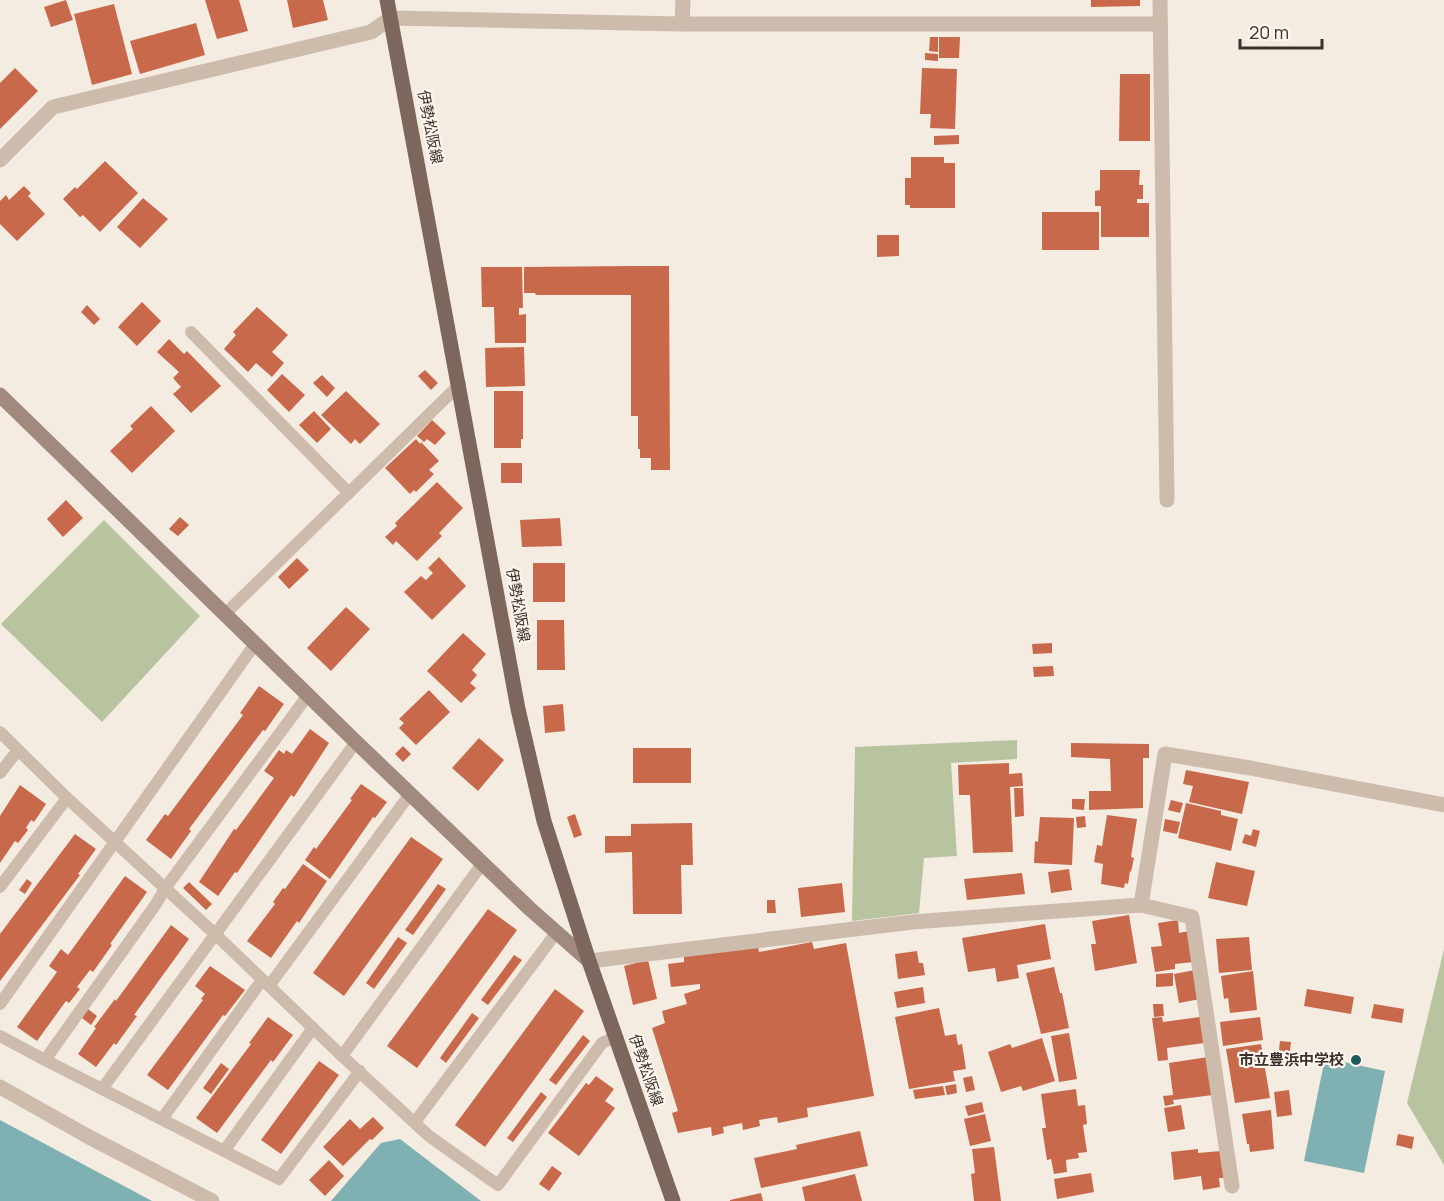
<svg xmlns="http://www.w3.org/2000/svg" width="1444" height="1201" font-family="Manrope,'Noto Sans JP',sans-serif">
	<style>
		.green { fill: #b8c4a0 }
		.water { fill: #7fb0b2 }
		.building { fill: #c8694b }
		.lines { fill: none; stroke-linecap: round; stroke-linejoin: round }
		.lane { stroke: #cdbbac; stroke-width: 12 }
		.street { stroke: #cdbbac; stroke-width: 15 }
		.secondary { stroke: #a18a7d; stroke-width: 15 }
		.primary { stroke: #7d675c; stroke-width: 15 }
		.poi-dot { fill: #1f5a5e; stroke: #fbf5ee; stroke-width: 2 }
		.labels { text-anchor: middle; stroke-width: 4.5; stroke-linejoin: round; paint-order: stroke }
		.street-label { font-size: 15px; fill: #3b302b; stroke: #fbf5ee }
		.poi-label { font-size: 15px; font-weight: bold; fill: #3b302b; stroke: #fbf5ee; text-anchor: end }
	</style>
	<rect width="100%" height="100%" fill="#f4ebe1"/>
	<g class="green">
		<polygon points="104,520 200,616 102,722 1,624"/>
		<polygon points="1017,740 1017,759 951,763 957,856 924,858 919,913 852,921 855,747"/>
		<polygon points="1444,949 1444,1165 1407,1103"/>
	</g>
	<g class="water">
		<polygon points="1325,1058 1385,1071 1364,1173 1304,1161"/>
		<polygon points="0,1120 152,1201 0,1201"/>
		<polygon points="400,1139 481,1201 331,1201 381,1143"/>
	</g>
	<g class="building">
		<polygon points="66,0 73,20 51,27 44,7"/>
		<polygon points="205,0 239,0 248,31 217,39"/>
		<polygon points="287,0 323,0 328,20 293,28"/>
		<polygon points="1091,0 1140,0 1140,6 1091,7"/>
		<polygon points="114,4 132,74 92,85 74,14"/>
		<polygon points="196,23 205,55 140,74 130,41"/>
		<polygon points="930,37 938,37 938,52 929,51"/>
		<polygon points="939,37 960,37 959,58 939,58"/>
		<polygon points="925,53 938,54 938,61 925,60"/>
		<polygon points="15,68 38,91 0,129 0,83"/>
		<polygon points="922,68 957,69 955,129 930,128 931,114 920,114"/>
		<polygon points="1120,74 1150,74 1150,141 1119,141"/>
		<polygon points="959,135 959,144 934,145 934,136"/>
		<polygon points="911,157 944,157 944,163 955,163 955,208 910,208 910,205 905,205 905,178 911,178"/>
		<polygon points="105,161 138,193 100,232 83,215 80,217 63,199 75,187 77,189"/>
		<polygon points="1100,170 1140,170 1139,185 1143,185 1143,199 1137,199 1137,203 1149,203 1149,237 1101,237 1101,206 1095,206 1095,191 1100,190"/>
		<polygon points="24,186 31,193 28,196 45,214 17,241 0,224 0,201 6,195 9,200"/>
		<polygon points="143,198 168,219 140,248 117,227"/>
		<rect x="1042" y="212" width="57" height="38"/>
		<polygon points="877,235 899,235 899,256 877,257"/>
		<polygon points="631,266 669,266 670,470 651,470 651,458 640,458 640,449 638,449 638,416 631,416 631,295 536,295 535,293 524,293 524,267"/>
		<polygon points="481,267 522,267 523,308 519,308 519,315 526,314 526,343 495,343 494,307 482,307"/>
		<polygon points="142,302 161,321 137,346 118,327"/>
		<polygon points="87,305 100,319 94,325 81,312"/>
		<polygon points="257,307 288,335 272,352 284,363 272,377 256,363 248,372 224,349 236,335 233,332"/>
		<polygon points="169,339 184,354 187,351 221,386 191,413 173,394 181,387 173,378 179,372 157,352"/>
		<polygon points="524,347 525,386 486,387 485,348"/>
		<polygon points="425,370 438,383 431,390 418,376"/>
		<polygon points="282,374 305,395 289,412 267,390"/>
		<polygon points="322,375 335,388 327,397 313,383"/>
		<polygon points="346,391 380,424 360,444 355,439 351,444 321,415"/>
		<polygon points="494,391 523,391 523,439 521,439 521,448 494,448"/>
		<polygon points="151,406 175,431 132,473 110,451 133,429 130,426"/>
		<polygon points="314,411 331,429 317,443 299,425"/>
		<polygon points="432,420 446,433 435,445 427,439 424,442 417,436"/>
		<polygon points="416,439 420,444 421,442 439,461 429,470 434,474 416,492 414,490 410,494 385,468"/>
		<rect x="501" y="463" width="21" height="20"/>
		<polygon points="437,482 463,508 439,533 442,536 417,561 396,541 393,545 385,537 397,526 395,523"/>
		<polygon points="66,500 83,518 63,537 47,519"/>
		<polygon points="180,517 189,525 178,536 169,529"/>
		<polygon points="560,518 562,546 522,547 520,520"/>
		<polygon points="439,557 466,586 432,620 404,592 421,576 426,580 433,573 428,568"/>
		<polygon points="297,558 309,570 289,589 278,577"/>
		<rect x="533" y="563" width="32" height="39"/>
		<polygon points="346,607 370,629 331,671 307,648"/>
		<polygon points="537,620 564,620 565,670 537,670"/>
		<polygon points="463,633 486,654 472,670 477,675 470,683 476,688 461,703 427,671"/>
		<polygon points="1052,643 1052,653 1033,654 1032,644"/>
		<polygon points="1053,666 1054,676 1034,677 1033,667"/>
		<polygon points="259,686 284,704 265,731 263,730 189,829 191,831 171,859 146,840 165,814 168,816 243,715 240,713"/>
		<polygon points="429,690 450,712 416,745 399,728 404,723 399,719"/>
		<polygon points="563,704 565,731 545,733 543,706"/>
		<polygon points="310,729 329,743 294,797 291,795 237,873 235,872 218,896 199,882 234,829 236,830 274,778 264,771 279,750 284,754 286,750 292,754"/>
		<polygon points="479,738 504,760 478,791 452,768"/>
		<polygon points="1071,743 1149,744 1149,758 1143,758 1143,808 1089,810 1089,791 1111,791 1110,759 1071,757"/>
		<polygon points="403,746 411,754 403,762 395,754"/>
		<rect x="633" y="748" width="58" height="35"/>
		<polygon points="1009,763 1009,774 1022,773 1023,786 1010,787 1013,852 973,853 970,795 959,795 958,765"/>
		<polygon points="1186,770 1249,782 1242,814 1189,802 1193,786 1183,784"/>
		<polygon points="361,784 387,802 375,818 373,817 330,879 305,860 314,847 316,849 352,800 350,799"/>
		<polygon points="20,785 46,804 34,822 31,820 26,828 28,830 18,843 15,841 0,863 0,816"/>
		<polygon points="1014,788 1023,788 1024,816 1015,817"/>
		<polygon points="1072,799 1085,799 1084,810 1072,809"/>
		<polygon points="1171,800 1183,803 1180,813 1168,810"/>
		<polygon points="1186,803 1221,811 1221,815 1238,819 1231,851 1178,838"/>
		<polygon points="575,814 582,835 574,838 567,817"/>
		<polygon points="1107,815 1137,819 1131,857 1134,858 1131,872 1130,871 1128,884 1125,883 1124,888 1101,884 1103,864 1094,862 1097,845 1102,846"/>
		<polygon points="1085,816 1086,827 1077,828 1076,817"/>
		<polygon points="1040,817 1074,818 1072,865 1034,863 1035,841 1038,842"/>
		<polygon points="1165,819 1180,822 1177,834 1163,831"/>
		<polygon points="692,823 693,865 681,865 682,914 633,914 632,852 605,853 605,836 631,836 631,824"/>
		<polygon points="1253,829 1260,831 1256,847 1242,843 1245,834 1251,836"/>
		<polygon points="75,834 96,849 78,874 80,875 0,981 0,934"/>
		<polygon points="411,837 443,859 344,996 313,973"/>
		<polygon points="1216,862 1255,871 1247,906 1208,898"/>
		<polygon points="303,864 327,881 299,923 297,921 271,958 247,941 275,904 273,902 283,888 285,889"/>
		<polygon points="1069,869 1072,890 1051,893 1048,872"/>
		<polygon points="1022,873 1025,894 967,900 964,879"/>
		<polygon points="125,876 147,892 110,944 112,945 93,972 90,970 77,987 80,989 69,1003 66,1001 37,1041 17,1027 57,972 49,966 61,949 68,955"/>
		<polygon points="27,879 32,883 25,894 19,890"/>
		<polygon points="189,882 212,904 206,910 183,888"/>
		<polygon points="842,883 845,912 801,917 798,888"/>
		<polygon points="438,884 446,889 413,935 405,930"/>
		<polygon points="767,900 775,900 776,913 767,913"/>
		<polygon points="488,909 517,930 417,1068 387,1046"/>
		<polygon points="1129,915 1137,963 1095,971 1091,944 1096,944 1092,921"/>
		<polygon points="1178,920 1179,933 1189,931 1193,962 1175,964 1175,969 1155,972 1151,947 1162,946 1158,923"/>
		<polygon points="1045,924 1051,959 1017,965 1019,978 997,982 995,968 968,972 962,938"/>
		<polygon points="171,925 189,939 134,1015 137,1016 116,1045 114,1043 96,1067 78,1054 96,1028 94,1027 115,999 116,1001"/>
		<polygon points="398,937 407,943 374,989 366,983"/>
		<polygon points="1249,937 1252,970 1219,973 1216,939"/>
		<polygon points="812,942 814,949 846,943 874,1096 807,1108 808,1117 778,1123 777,1117 759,1120 760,1126 743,1130 742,1123 723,1127 724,1133 712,1136 711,1127 678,1133 672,1113 678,1111 652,1028 665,1023 662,1011 687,1004 684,994 700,989 700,984 671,987 668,964 684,962 684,954 758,947 759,952"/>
		<polygon points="917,951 919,963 923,963 925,975 898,979 895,954"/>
		<polygon points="514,955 522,960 488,1005 481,1000"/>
		<polygon points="648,960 657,999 633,1005 624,966"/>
		<polygon points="210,966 245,990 225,1016 223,1015 168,1090 147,1075 203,1000 201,999 205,994 195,986"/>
		<polygon points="1054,967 1060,993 1062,993 1069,1028 1041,1034 1026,973"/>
		<polygon points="1195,970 1200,999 1179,1003 1174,974"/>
		<polygon points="1253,971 1257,1010 1230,1013 1228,998 1224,999 1221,976"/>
		<polygon points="1173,973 1173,986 1156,987 1156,974"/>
		<polygon points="923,987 925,1003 897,1008 894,992"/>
		<polygon points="555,989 584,1011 485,1147 455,1125"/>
		<polygon points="1307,989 1354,997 1351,1014 1304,1006"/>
		<polygon points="1153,1004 1163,1004 1164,1016 1154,1017"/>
		<polygon points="1374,1004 1404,1009 1402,1023 1371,1018"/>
		<polygon points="939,1008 945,1036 956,1034 958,1045 962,1044 966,1069 953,1071 955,1081 909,1089 895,1017"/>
		<polygon points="88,1009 97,1016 91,1025 82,1018"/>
		<polygon points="472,1013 479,1018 446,1063 440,1058"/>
		<polygon points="268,1017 293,1035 273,1062 271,1060 217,1133 196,1118 251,1044 249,1043"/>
		<polygon points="1162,1017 1163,1022 1200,1017 1204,1043 1167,1048 1168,1060 1158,1061 1152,1018"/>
		<polygon points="1260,1017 1263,1040 1223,1046 1220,1022"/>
		<polygon points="1069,1033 1077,1079 1059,1082 1051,1036"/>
		<polygon points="583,1035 590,1041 556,1085 549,1080"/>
		<polygon points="1042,1038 1055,1081 1023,1091 1021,1086 1001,1092 988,1052 1010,1044 1012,1048"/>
		<polygon points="1280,1041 1291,1042 1288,1068 1277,1067"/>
		<polygon points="1261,1044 1270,1098 1235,1103 1226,1049"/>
		<polygon points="1208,1057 1213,1095 1173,1100 1174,1104 1165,1106 1163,1096 1173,1095 1169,1063"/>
		<polygon points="319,1061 339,1075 281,1154 261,1140"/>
		<polygon points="221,1063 229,1069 211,1094 203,1088"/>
		<polygon points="596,1076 614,1089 605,1101 615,1108 579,1156 548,1133 586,1083 589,1085"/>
		<polygon points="972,1076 975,1090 966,1092 963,1078"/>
		<polygon points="956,1084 957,1093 947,1095 945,1086"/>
		<polygon points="943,1086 945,1095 915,1099 913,1090"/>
		<polygon points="1076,1089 1078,1106 1085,1105 1087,1124 1083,1125 1087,1152 1078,1153 1079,1158 1066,1160 1067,1172 1054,1174 1051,1159 1047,1160 1042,1128 1046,1128 1041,1094"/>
		<polygon points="1289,1090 1292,1115 1277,1117 1274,1092"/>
		<polygon points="541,1092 547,1097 513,1142 507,1138"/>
		<polygon points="982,1102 984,1112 968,1116 965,1106"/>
		<polygon points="1181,1105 1185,1129 1168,1132 1164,1108"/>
		<polygon points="1271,1110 1274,1149 1250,1152 1249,1144 1247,1144 1242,1114"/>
		<polygon points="985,1114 991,1141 970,1146 964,1119"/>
		<polygon points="373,1117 384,1128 372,1140 370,1139 343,1166 323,1147 350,1119 360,1129"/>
		<polygon points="860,1131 868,1166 761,1188 754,1158 797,1149 796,1145"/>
		<polygon points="1398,1134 1414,1137 1412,1149 1396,1145"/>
		<polygon points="994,1147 1001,1201 974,1201 971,1174 975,1173 972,1149"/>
		<polygon points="1198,1149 1198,1153 1221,1151 1224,1178 1219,1178 1220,1187 1203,1190 1201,1176 1174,1180 1171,1152"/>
		<polygon points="329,1160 344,1176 325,1196 309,1180"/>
		<polygon points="552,1166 562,1173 549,1191 539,1184"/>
		<polygon points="1091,1173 1094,1192 1057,1199 1054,1179"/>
		<polygon points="855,1174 862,1201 805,1201 802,1187"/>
		<polygon points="761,1193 763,1201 730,1201 730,1200"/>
	</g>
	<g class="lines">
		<g class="lane">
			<polyline points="191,332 349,493"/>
			<polyline points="225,614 460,384"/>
			<polyline points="0,732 67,798 215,934 342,1056 429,1136 498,1185 602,1043 615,1037"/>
			<polyline points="0,773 18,750"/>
			<polyline points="0,887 67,798"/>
			<polyline points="269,986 410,794"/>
			<polyline points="0,1004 255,644"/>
			<polyline points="0,1036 45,1060 279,1179 360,1071"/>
			<polyline points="342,1056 482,864"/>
			<polyline points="45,1060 156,904 166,887 308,695"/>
			<polyline points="102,1089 356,742"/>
			<polyline points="162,1119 262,980"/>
			<polyline points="415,1122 556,933"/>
			<polyline points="224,1151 313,1028"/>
		</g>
		<g class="street">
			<polyline points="1160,0 1167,500"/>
			<polyline points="682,24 683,0"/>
			<polyline points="0,160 53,107 371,32 391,18 682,24 1160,24"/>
			<polyline points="1141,905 1165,754 1250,768 1444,805"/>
			<polyline points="589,961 913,922 1017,914 1141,905 1192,917 1232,1186"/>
			<polyline points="0,1087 89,1137 212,1201"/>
		</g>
		<polyline class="secondary" points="0,395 356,742 529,908 589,961"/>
		<polyline class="primary" points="387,0 518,709 544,821 589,961 673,1201"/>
	</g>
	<circle class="poi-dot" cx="1356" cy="1060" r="6"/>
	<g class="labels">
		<g class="street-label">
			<text transform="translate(430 127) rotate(79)" y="5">伊勢松阪線</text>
			<text transform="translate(518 605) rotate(80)" y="5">伊勢松阪線</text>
			<text transform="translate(646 1070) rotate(71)" y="5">伊勢松阪線</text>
		</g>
		<g class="poi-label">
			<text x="1344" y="1065">市立豊浜中学校</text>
		</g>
	</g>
	<path d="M1240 39v9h82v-9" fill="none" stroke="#3b302b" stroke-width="3"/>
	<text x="1249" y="39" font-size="18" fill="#3b302b" stroke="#fbf5ee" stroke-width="4.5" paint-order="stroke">20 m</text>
</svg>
